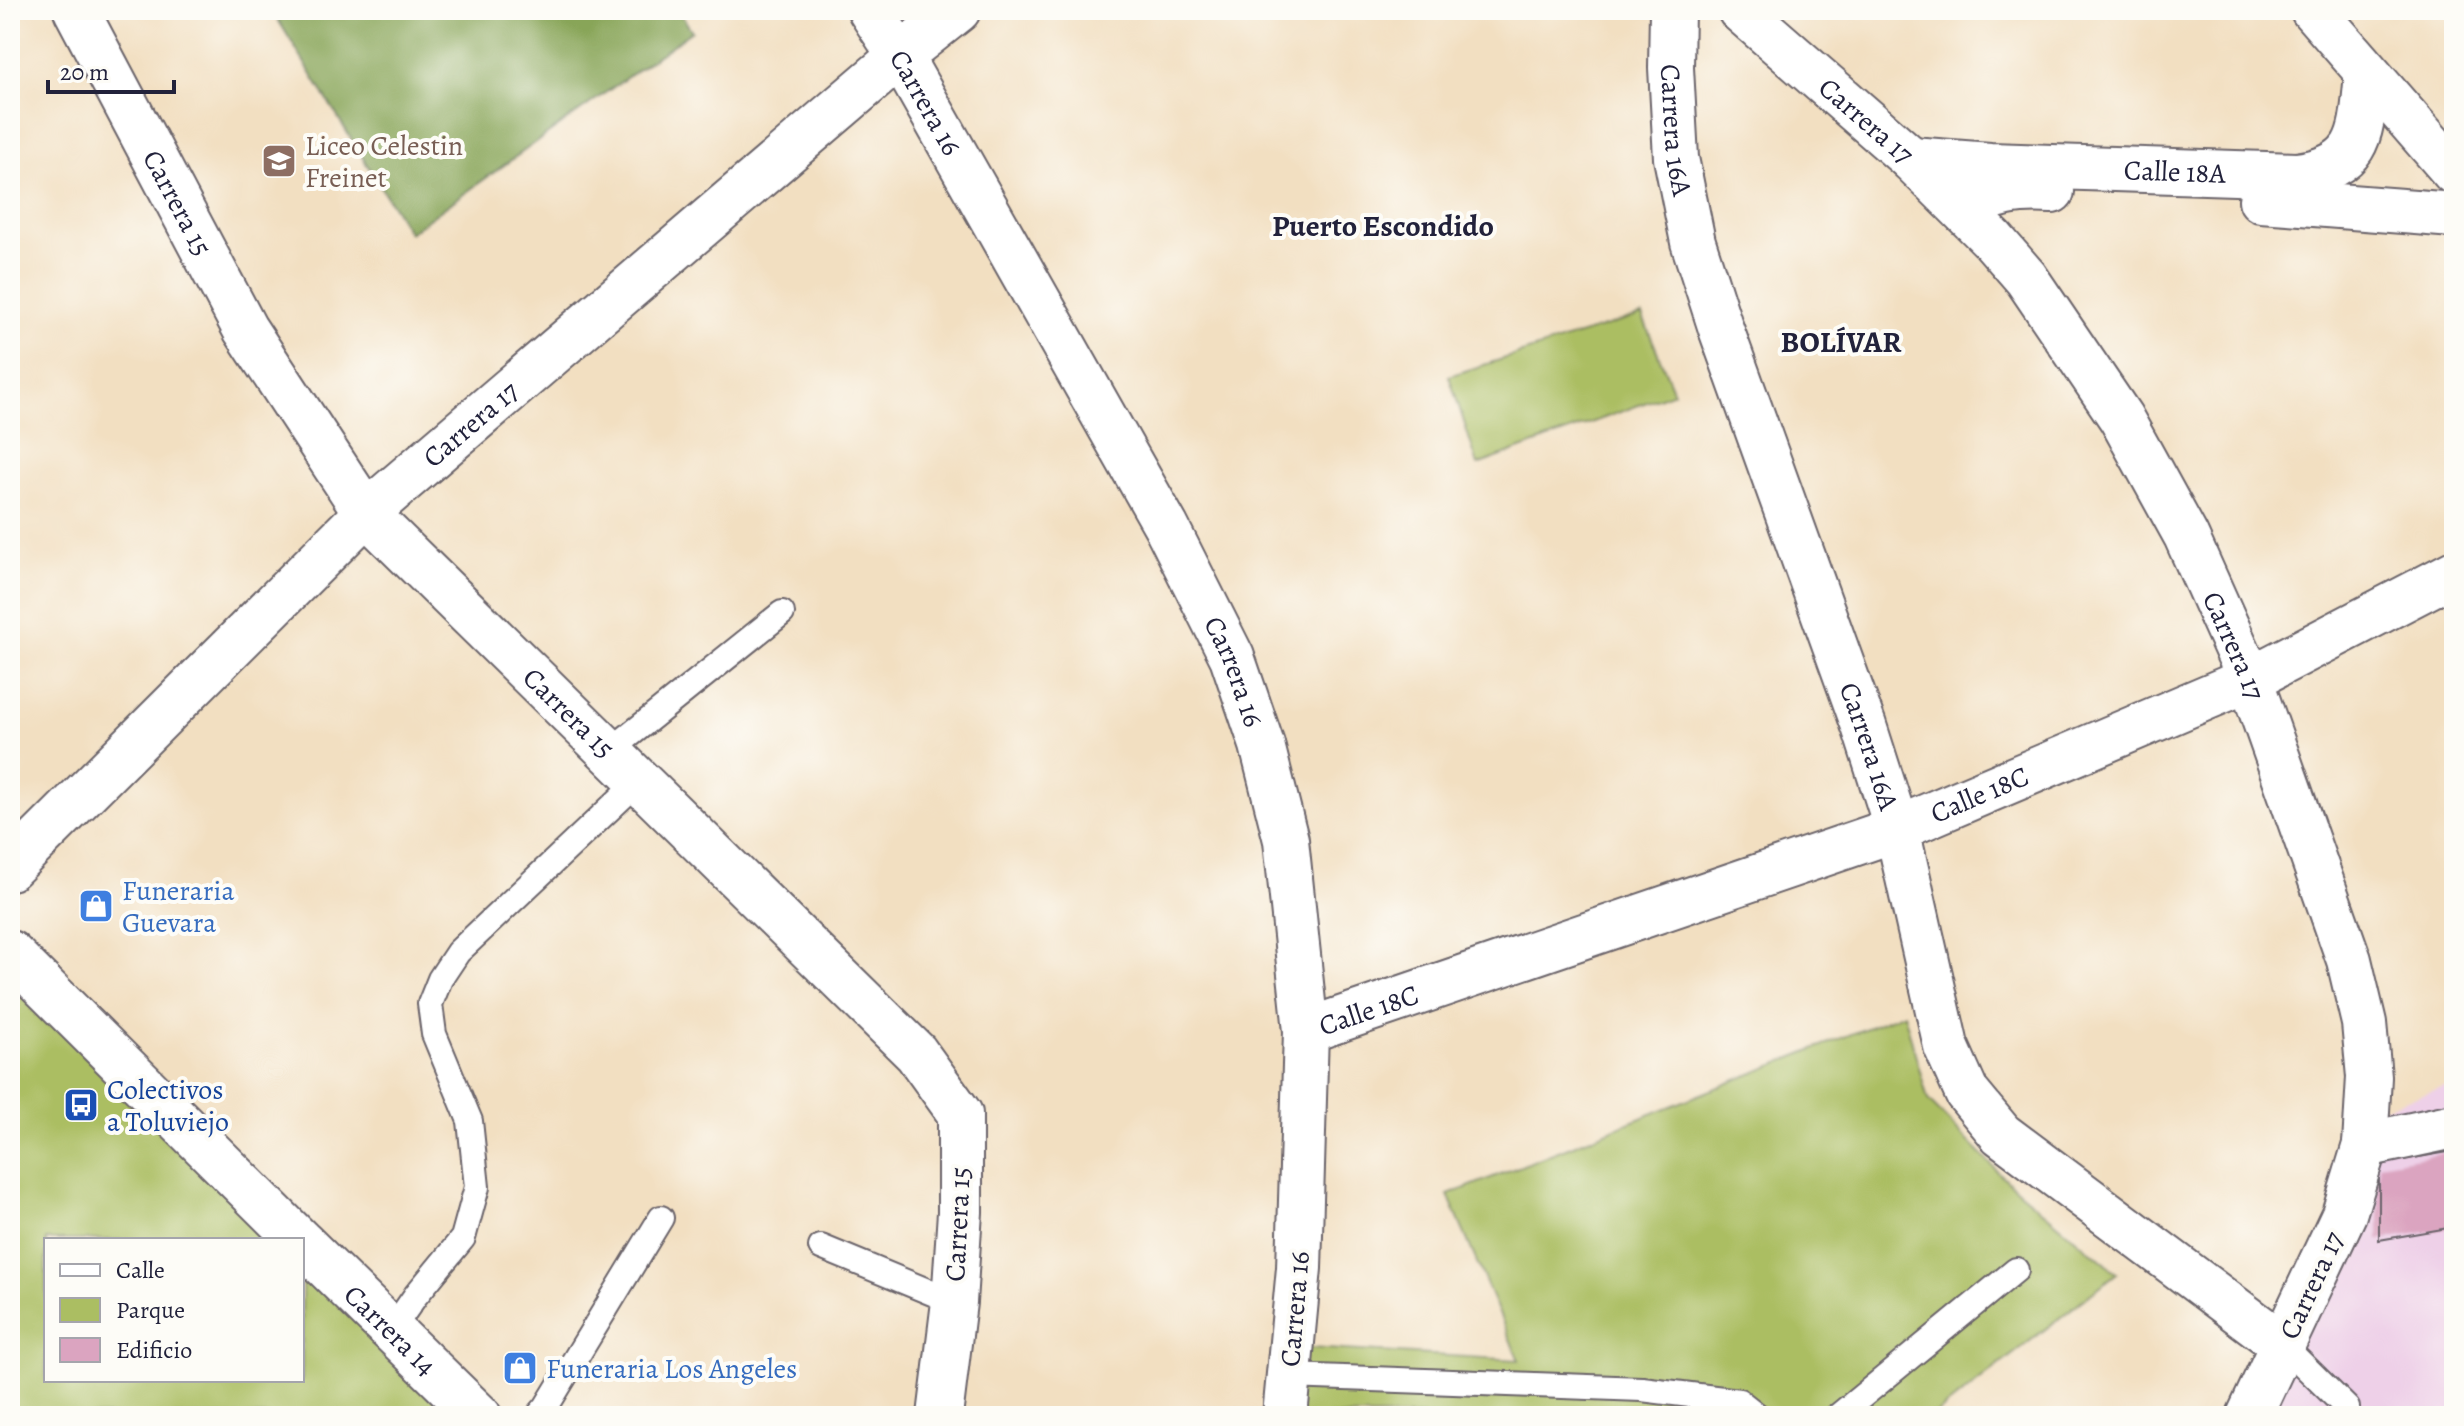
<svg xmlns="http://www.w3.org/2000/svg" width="2464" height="1426" font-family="Alegreya,serif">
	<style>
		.built { fill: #eed0e8 }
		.green { fill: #abbe62; stroke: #66704e; stroke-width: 2 }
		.forest { fill: #88a558; stroke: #55644a; stroke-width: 2 }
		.building { fill: #dba4c0 }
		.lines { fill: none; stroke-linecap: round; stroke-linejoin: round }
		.lane-casing { stroke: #6b646a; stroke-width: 28 }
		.street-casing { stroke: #6b646a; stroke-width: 48 }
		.secondary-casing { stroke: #6b646a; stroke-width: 48 }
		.lane { stroke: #fff; stroke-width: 24 }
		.street { stroke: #fff; stroke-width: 44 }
		.secondary { stroke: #fff; stroke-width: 44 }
		.labels { text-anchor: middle; stroke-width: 8; stroke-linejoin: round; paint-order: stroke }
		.street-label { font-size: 28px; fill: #22223b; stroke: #fdfcf7 }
		.education-label { font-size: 28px; fill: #785e54; stroke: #fdfcf7; text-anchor: start }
		.shop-label { font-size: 28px; fill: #366cbe; stroke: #fdfcf7; text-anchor: start }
		.transit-label { font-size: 28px; fill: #164399; stroke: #fdfcf7; text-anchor: start }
		.neighbourhood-label { font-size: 30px; font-weight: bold; fill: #22223b; stroke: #fdfcf7 }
	</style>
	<rect width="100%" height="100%" fill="#fdfcf7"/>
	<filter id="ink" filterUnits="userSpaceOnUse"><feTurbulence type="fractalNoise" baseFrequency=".0125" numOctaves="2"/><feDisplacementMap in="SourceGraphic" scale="16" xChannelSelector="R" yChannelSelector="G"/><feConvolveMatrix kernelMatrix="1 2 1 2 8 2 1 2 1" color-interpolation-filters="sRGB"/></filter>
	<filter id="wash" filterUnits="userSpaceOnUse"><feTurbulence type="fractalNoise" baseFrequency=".006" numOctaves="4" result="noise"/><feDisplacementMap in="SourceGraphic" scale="32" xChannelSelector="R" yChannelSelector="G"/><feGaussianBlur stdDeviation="1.8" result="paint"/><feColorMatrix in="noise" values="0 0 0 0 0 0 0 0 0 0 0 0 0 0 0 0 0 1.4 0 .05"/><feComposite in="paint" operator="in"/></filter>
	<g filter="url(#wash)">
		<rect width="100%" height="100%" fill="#f2dfc1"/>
		<polygon class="built" points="2454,1084 2454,1416 2272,1416 2383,1107"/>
		<g class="green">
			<polygon points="1642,315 1674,392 1478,465 1449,376"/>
			<polygon points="10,951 299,1240 46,1240 46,1380 302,1380 302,1243 478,1416 10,1416"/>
			<polygon points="1904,1013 1928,1100 2007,1181 2117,1273 1934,1416 1285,1416 1292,1347 1519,1360 1448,1195"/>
		</g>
		<polygon class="forest" points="272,10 678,10 692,31 409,233"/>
		<g id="blocks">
			<polygon class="building" points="2454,1151 2454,1227 2379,1240 2379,1164"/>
		</g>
	</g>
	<g filter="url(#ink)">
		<use href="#blocks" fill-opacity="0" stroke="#6b646a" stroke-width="2"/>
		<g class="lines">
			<g class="lane-casing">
				<g id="lane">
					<polyline points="610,751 782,613"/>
					<polyline points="821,1247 954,1302"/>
					<polyline points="391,1331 416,1295 463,1238 477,1187 470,1121 434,1034 430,1004 440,979 458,952 639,781"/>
					<polyline points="2283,1345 2347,1408 2347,1416"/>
					<polyline points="1289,1376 1642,1389 1739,1401 1758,1416"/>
					<polyline points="538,1416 546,1407 661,1218"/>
					<polyline points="1838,1416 2016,1270"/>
				</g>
			</g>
			<g class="street-casing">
				<g id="street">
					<path id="s1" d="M76 10 245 329 366 513 916 1053 960 1114V1212L954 1302 940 1416"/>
					<path id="s2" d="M870 10 900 56 1166 526 1232 657 1262 745 1286 840 1306 1031 1299 1268 1285 1416"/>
					<path id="s3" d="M1672 10 1671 68 1676 158 1693 242 1721 329 1864 726 1897 829 1946 1046 1967 1093 2001 1134 2283 1345"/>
					<path id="s4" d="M1911 159 1990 165 2296 175C2364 167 2361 131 2367 74"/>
					<polyline points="2261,200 2454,215"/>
					<path d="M1965 212C1992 192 2019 189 2052 191"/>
					<path id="s5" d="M10 868 366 513 900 56 958 10"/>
					<path id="s6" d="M1306 1031 1897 829 2250 679 2454 573"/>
					<polyline points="2365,1145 2454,1126"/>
				</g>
			</g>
			<g class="secondary-casing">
				<g id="secondary">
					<path id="s7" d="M1740 10 1911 159 1993 240 2026 278 2121 418 2186 536 2250 679 2349 960 2364 1023 2369 1077 2365 1145 2344 1214 2249 1416"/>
					<polyline points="2313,10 2454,172"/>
					<polyline points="10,953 299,1240"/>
					<path id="s8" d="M302 1243 479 1416"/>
				</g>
			</g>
			<use href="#lane" class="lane"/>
			<use href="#street" class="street"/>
			<use href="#secondary" class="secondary"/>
		</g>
	</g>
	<defs>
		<g id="school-square" transform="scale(1.8)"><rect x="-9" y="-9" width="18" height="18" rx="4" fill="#8d6e63" stroke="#fdfcf7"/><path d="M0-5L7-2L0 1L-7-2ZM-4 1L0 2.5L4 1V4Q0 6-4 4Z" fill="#fff"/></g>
		<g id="shop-square" transform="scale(1.8)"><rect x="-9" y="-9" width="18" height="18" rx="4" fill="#3f7fe0" stroke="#fdfcf7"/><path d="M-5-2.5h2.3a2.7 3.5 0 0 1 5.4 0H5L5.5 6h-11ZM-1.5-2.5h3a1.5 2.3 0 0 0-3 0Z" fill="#fff"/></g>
		<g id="bus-square" transform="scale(1.8)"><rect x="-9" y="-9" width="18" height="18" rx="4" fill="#1a4fb4" stroke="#fdfcf7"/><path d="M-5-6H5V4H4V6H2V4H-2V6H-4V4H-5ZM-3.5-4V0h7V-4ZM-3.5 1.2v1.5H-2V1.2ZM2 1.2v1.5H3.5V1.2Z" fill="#fff"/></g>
	</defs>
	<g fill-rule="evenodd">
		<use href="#school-square" x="279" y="161"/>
		<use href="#shop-square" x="96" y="906"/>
		<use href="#bus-square" x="81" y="1105"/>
		<use href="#shop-square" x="520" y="1368"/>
	</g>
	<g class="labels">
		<g class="street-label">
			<text dy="10" stroke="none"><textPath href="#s2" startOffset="108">Carrera 16</textPath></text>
			<text dy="10" stroke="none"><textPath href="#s7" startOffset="168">Carrera 17</textPath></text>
			<text dy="10" stroke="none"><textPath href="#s3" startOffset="120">Carrera 16A</textPath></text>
			<text dy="10" stroke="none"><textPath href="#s4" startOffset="264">Calle 18A</textPath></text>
			<text dy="10" stroke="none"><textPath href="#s1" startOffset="218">Carrera 15</textPath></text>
			<text dy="10" stroke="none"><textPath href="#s5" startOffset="640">Carrera 17</textPath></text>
			<text dy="10" stroke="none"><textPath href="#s7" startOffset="816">Carrera 17</textPath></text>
			<text dy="10" stroke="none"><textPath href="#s2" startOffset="756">Carrera 16</textPath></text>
			<text dy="10" stroke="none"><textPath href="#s1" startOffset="866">Carrera 15</textPath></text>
			<text dy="10" stroke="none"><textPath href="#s3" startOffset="768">Carrera 16A</textPath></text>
			<text dy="10" stroke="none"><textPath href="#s6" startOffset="714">Calle 18C</textPath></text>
			<text dy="10" stroke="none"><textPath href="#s6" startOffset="66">Calle 18C</textPath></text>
			<text transform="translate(957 1224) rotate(-87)" y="10">Carrera 15</text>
			<text transform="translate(2311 1285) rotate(-65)" y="10">Carrera 17</text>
			<text transform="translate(1294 1309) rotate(-85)" y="10">Carrera 16</text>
			<text dy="10" stroke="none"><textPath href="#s8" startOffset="124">Carrera 14</textPath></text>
		</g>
		<g class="education-label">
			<text x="305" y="155">Liceo Celestin<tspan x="305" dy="32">Freinet</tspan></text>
		</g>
		<g class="shop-label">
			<text x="122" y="900">Funeraria<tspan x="122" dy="32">Guevara</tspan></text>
			<text x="546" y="1378">Funeraria Los Angeles</text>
		</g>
		<g class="transit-label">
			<text x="107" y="1099">Colectivos<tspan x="107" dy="32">a Toluviejo</tspan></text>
		</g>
		<g class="neighbourhood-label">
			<text x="1383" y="236">Puerto Escondido</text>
			<text x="1841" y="352">BOLÍVAR</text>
		</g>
	</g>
	<rect width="2464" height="1426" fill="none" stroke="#fdfcf7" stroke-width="40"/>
	<rect x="44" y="1238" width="260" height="144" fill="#fdfcf7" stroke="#a5a5ac" stroke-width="2"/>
	<rect x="60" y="1264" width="40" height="12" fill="#ffffff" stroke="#a5a5ac" stroke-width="2"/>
	<text x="116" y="1278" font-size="24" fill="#22223b">Calle</text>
	<rect x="60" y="1298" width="40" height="24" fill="#abbe62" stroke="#a5a5ac" stroke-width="2"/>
	<text x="116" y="1318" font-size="24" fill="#22223b">Parque</text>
	<rect x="60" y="1338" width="40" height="24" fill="#dba4c0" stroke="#a5a5ac" stroke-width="2"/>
	<text x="116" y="1358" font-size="24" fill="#22223b">Edificio</text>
	<path d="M48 80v12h126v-12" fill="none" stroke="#22223b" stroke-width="4"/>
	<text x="60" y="80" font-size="24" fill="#22223b" stroke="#fdfcf7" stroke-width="6" paint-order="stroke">20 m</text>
</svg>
